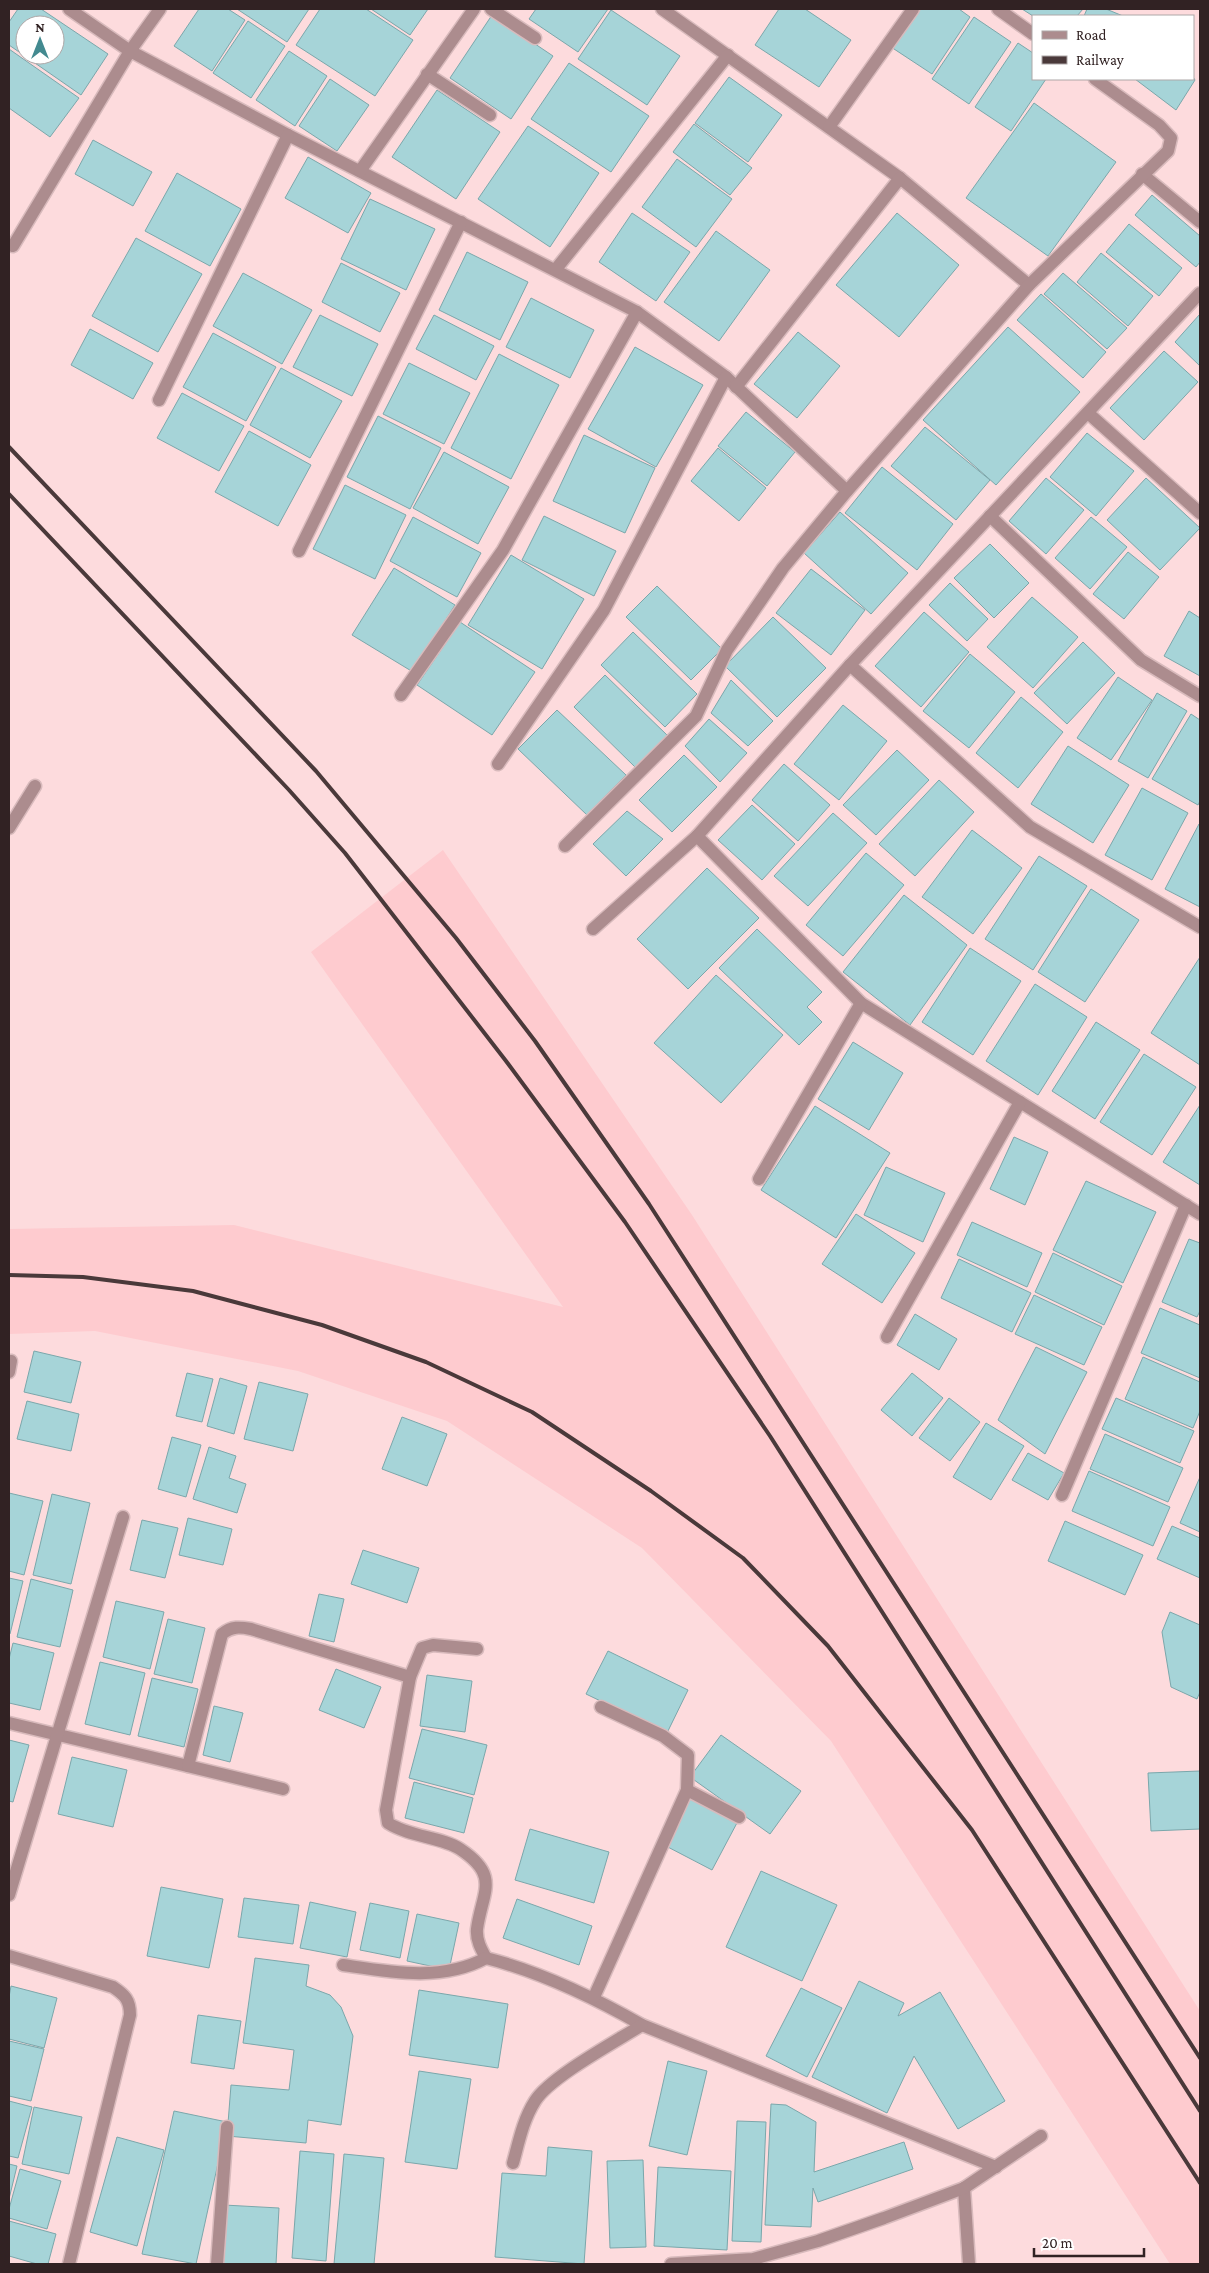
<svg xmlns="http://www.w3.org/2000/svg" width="1209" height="2273" font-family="'Crimson Pro',serif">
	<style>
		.built { fill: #fecbcf }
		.building { fill: #a6d4d8; stroke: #7ba7ab; fill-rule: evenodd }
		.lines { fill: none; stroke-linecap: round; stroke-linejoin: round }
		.street-casing { stroke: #d8babc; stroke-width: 15 }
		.street { stroke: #ac8c8e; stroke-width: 12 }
		.rail { stroke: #4a393a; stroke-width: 4 }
	</style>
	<rect width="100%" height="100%" fill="#fddbdd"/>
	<polygon class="built" points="443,850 692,1215 1200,2011 1200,2264 1170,2264 831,1741 642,1548 447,1421 298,1371 95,1331 9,1334 9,1229 234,1225 563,1307 311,952"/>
	<g class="building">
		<path d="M18 9H41L108 54 81 95 9 45V22ZM25 25H55V55H25Z"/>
		<polygon points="199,9 228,9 245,20 212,71 174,46"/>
		<polygon points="237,9 309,9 287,42"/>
		<polygon points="320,9 366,9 413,40 375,96 296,45"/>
		<polygon points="371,9 428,9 410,35"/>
		<polygon points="536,9 608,9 578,52 529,19"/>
		<polygon points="779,9 805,9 851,40 819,87 755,45"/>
		<polygon points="917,9 959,9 970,17 932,74 891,47"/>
		<polygon points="1022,9 1083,9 1077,16 1033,16"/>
		<polygon points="1087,9 1106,9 1123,16 1084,16"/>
		<polygon points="611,10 680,56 647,105 578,59"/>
		<polygon points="492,15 553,56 511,119 450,78"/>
		<polygon points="974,17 1011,42 969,104 932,79"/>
		<polygon points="248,21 285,46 251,98 213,73"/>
		<polygon points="1018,43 1033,53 1033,79 1046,79 1011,131 975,107"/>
		<polygon points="9,49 79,98 50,137 9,108"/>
		<polygon points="289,51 327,76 295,126 256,100"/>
		<polygon points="569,63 649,116 611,172 531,119"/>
		<polygon points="729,77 782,115 748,162 695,123"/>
		<polygon points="1193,77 1195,80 1176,110 1135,79 1193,79"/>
		<polygon points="330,79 369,105 337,151 299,126"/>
		<polygon points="437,90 500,132 456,199 392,157"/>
		<polygon points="1034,103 1116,162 1048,256 966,198"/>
		<polygon points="694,124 752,168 730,195 673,152"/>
		<polygon points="528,126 599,173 550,247 478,199"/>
		<polygon points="93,140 152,172 133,206 75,174"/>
		<polygon points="308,157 371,193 348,233 285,198"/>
		<polygon points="677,159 732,199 696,247 642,207"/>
		<polygon points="177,173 241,209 210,266 145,231"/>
		<polygon points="1152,195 1200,236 1200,262 1196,267 1135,215"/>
		<polygon points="370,199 435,229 406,290 341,259"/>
		<polygon points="632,213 690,252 656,301 599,262"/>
		<polygon points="897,213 959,265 899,337 836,285"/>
		<polygon points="1129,224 1182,268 1159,296 1106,252"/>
		<polygon points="716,231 770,270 719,341 664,302"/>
		<polygon points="136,238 202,274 158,352 92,316"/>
		<polygon points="467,252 528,282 500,340 439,310"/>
		<polygon points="1101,253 1153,296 1128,326 1077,282"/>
		<polygon points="341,263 400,293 380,332 322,302"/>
		<polygon points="243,273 312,310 282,364 213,326"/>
		<polygon points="1063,273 1127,328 1107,349 1044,294"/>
		<polygon points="1041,294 1106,352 1083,378 1017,320"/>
		<polygon points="531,298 594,330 570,378 506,347"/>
		<polygon points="1200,314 1200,366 1175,342"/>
		<polygon points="320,315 378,344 352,396 293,367"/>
		<polygon points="434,315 494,346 476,380 416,349"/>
		<polygon points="1008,327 1080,392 996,485 923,420"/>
		<polygon points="90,329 153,363 133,399 71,365"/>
		<polygon points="798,332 840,366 797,418 754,384"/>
		<polygon points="213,333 276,367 246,421 183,387"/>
		<polygon points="635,347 703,385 656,467 588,429"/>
		<polygon points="1164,351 1198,382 1144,440 1110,408"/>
		<polygon points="499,354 559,385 511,479 451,448"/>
		<polygon points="409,363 470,393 444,444 383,414"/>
		<polygon points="281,368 342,401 310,458 250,425"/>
		<polygon points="182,393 244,426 219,471 157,438"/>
		<polygon points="746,412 795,452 767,486 718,446"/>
		<polygon points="378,416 441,448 410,509 347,477"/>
		<polygon points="925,427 990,480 956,520 891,466"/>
		<polygon points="249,431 311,465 278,526 215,492"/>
		<polygon points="1087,433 1134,471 1096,516 1050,477"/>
		<polygon points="584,435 655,468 625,533 553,501"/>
		<polygon points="718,448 766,488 739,521 691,481"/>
		<polygon points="444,452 509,487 478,544 413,508"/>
		<polygon points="882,467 953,524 917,570 845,513"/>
		<polygon points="1046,478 1084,510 1046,554 1009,521"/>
		<polygon points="1146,478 1200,528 1160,570 1107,520"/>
		<polygon points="345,485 406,515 375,579 313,549"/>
		<polygon points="840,512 908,573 871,614 804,553"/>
		<polygon points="544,516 616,551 594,596 522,560"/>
		<polygon points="413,517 481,553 457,597 390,561"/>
		<polygon points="1091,517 1127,547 1090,589 1055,558"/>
		<polygon points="990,544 1029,583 994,618 954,578"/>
		<polygon points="1128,552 1159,577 1124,619 1093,594"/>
		<polygon points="511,555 584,599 542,669 468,625"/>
		<polygon points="394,568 455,605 413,672 352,635"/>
		<polygon points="811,569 865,610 831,655 776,613"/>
		<polygon points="950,583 988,619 967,641 929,605"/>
		<polygon points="657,586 722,649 691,680 626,617"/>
		<polygon points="1032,597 1078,637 1033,688 987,647"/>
		<polygon points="1189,611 1200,618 1200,676 1164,656"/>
		<polygon points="924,612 969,652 921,707 875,666"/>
		<polygon points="773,617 826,668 777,717 725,666"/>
		<polygon points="460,622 535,672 492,735 417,685"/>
		<polygon points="633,632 697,694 665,727 601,665"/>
		<polygon points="1083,642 1115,673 1067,724 1034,693"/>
		<polygon points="970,654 1015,692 969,748 923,711"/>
		<polygon points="605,675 667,735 635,767 574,707"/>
		<polygon points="1118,677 1152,700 1111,760 1077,738"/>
		<polygon points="731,680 773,721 748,746 711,713"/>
		<polygon points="1157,693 1187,711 1148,778 1118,761"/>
		<polygon points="1021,697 1063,732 1018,788 976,753"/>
		<polygon points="843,705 887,741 839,800 794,764"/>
		<polygon points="557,710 626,775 587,815 518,749"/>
		<polygon points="1191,714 1200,720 1200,801 1198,805 1152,779"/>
		<polygon points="709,719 747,753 720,782 685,746"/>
		<polygon points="1068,746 1129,785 1093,843 1031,804"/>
		<polygon points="897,750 929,780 876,835 843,805"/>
		<polygon points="684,755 717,787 672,832 639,800"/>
		<polygon points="784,764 830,805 798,841 752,800"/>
		<polygon points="939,780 974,812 915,876 879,844"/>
		<polygon points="1142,788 1188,813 1152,880 1105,855"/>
		<polygon points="752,805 795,844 762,880 718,840"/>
		<polygon points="627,811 663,839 626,876 593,844"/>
		<polygon points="833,813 867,843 808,906 774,876"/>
		<polygon points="1199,824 1200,824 1200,907 1165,889"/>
		<polygon points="972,830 1022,868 973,934 922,897"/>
		<polygon points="866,853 904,885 843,956 806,925"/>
		<polygon points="1039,856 1087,886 1033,970 985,939"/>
		<polygon points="707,868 759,918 688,989 637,939"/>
		<polygon points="1091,889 1139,920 1085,1002 1038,972"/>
		<polygon points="904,895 967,945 910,1025 843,972"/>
		<polygon points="757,929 822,992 807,1007 822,1022 799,1045 719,968"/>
		<polygon points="970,948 1021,981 973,1055 922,1022"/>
		<polygon points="1200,957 1200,1065 1151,1033"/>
		<polygon points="716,975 783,1035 721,1103 654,1043"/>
		<polygon points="1035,984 1087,1017 1038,1095 986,1061"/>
		<polygon points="1096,1022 1140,1050 1095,1119 1052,1091"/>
		<polygon points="853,1042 903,1073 869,1130 818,1099"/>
		<polygon points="1144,1054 1196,1087 1152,1155 1100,1122"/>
		<polygon points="1200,1105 1200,1185 1163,1162"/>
		<polygon points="815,1106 890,1153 836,1238 761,1190"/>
		<polygon points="1014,1137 1048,1152 1025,1205 990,1189"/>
		<polygon points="886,1167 945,1193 923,1242 864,1215"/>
		<polygon points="1086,1181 1156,1212 1123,1283 1053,1250"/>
		<polygon points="856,1214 915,1253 882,1303 822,1264"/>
		<polygon points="972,1222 1042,1253 1027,1287 957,1255"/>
		<polygon points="1189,1239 1200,1243 1200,1311 1197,1317 1162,1302"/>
		<polygon points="1053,1253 1122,1286 1104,1325 1035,1292"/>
		<polygon points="959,1259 1031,1293 1012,1332 941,1298"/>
		<polygon points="1034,1295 1102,1327 1084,1365 1015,1334"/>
		<polygon points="1160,1308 1200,1325 1200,1378 1141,1353"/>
		<polygon points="915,1314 957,1339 939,1370 897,1345"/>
		<polygon points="1036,1347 1087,1372 1045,1454 998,1420"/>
		<polygon points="34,1351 81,1362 71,1403 24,1392"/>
		<polygon points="1143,1357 1200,1382 1200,1411 1193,1428 1125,1399"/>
		<polygon points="187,1373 213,1379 202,1422 176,1416"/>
		<polygon points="912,1373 943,1398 912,1436 881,1410"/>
		<polygon points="220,1378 247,1386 234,1434 207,1426"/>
		<polygon points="259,1382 308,1394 293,1451 244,1439"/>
		<polygon points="949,1398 980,1422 950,1461 919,1438"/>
		<polygon points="1116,1398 1194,1431 1180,1463 1102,1429"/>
		<polygon points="27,1401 79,1414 71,1451 17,1439"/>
		<polygon points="402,1417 447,1434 427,1486 382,1469"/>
		<polygon points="986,1423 1024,1446 991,1500 953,1477"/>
		<polygon points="1105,1434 1183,1468 1168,1502 1090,1469"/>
		<polygon points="172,1437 201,1445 186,1497 158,1489"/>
		<polygon points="209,1447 236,1456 229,1478 246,1484 237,1513 193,1499"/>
		<polygon points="1028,1453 1064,1473 1048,1500 1012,1480"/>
		<polygon points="1089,1471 1170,1507 1153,1546 1072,1511"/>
		<polygon points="1200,1477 1200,1532 1180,1523"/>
		<polygon points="9,1493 43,1501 24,1575 9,1571"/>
		<polygon points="52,1494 90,1503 71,1584 33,1575"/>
		<polygon points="188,1518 232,1529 223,1565 179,1555"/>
		<polygon points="142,1520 178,1528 165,1578 130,1570"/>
		<polygon points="1065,1521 1143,1555 1125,1595 1048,1561"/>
		<polygon points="1172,1526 1200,1538 1200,1578 1157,1559"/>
		<polygon points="363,1550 419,1568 407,1603 351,1584"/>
		<polygon points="9,1578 23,1581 10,1634 9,1634"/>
		<polygon points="31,1579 73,1590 60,1647 17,1637"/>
		<polygon points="319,1594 344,1599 334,1642 309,1636"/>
		<polygon points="116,1601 164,1612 150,1669 103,1657"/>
		<polygon points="1170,1612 1200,1625 1200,1692 1197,1699 1171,1687 1162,1632"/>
		<polygon points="168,1619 205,1628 192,1683 154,1674"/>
		<polygon points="13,1643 54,1653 40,1710 9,1703 9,1659"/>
		<polygon points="608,1651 688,1690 667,1733 586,1694"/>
		<polygon points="100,1662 145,1673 130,1735 85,1724"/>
		<polygon points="336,1669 381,1687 364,1728 319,1710"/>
		<polygon points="427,1675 472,1681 465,1732 420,1726"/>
		<polygon points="152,1678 198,1689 184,1747 138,1736"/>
		<polygon points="214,1706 243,1713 230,1762 203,1755"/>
		<polygon points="422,1729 487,1745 474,1795 409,1778"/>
		<polygon points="721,1735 801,1791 770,1834 690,1777"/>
		<polygon points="9,1740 29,1745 13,1802 9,1801"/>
		<polygon points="72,1757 127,1770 113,1827 58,1814"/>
		<polygon points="1200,1771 1200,1829 1151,1831 1148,1773"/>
		<polygon points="414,1782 473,1798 464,1833 405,1818"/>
		<polygon points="690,1796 738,1821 712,1870 664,1845"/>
		<polygon points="530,1829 609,1852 594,1903 515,1880"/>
		<polygon points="761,1871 837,1905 802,1981 726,1947"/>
		<polygon points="161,1887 223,1899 209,1968 147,1956"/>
		<polygon points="244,1898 299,1905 293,1944 238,1937"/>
		<polygon points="517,1899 592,1926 579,1965 503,1938"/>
		<polygon points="310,1902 356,1912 347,1957 300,1948"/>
		<polygon points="370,1903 409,1911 400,1958 360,1950"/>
		<polygon points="417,1914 459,1923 449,1970 407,1961"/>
		<polygon points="255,1958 309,1965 306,1986 330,1995 341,2007 353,2036 341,2125 308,2120 306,2143 227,2136 231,2085 289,2090 294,2050 243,2043"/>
		<polygon points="859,1981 904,2003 898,2016 940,1992 1005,2101 958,2129 914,2056 887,2113 812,2077"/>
		<polygon points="11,1986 57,1998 44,2048 9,2039 9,1997"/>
		<polygon points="801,1988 842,2008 807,2077 766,2056"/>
		<polygon points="419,1990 508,2004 498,2068 409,2055"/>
		<polygon points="198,2015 241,2021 234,2069 191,2063"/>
		<polygon points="9,2041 44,2049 31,2101 9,2096"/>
		<polygon points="668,2061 707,2071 687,2155 649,2146"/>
		<polygon points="419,2071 471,2079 457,2169 405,2162"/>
		<polygon points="9,2101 32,2107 18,2158 9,2156"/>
		<polygon points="771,2104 786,2105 816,2122 814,2172 904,2142 913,2169 818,2202 813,2188 811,2227 765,2225"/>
		<polygon points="34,2107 82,2117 69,2174 22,2164"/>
		<polygon points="174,2111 227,2122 196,2264 142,2254"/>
		<polygon points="737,2121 766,2122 761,2242 732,2241"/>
		<polygon points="117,2137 164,2150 137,2246 90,2232"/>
		<polygon points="548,2147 592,2151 584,2264 495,2257 502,2173 546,2176"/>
		<polygon points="300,2151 334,2154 326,2261 292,2258"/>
		<polygon points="344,2154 384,2158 374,2264 334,2264"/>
		<polygon points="643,2160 646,2247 610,2248 607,2161"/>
		<polygon points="9,2164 17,2166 9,2199"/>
		<polygon points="658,2167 731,2171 727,2250 654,2246"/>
		<polygon points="20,2169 61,2181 47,2229 9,2218 9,2209"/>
		<polygon points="224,2205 279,2208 276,2264 220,2264"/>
		<polygon points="9,2221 56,2234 48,2264 37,2264 9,2256"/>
	</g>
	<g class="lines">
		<g class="street-casing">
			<g id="street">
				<polyline points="69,9 130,51 288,135 637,312 726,377 847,491"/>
				<polyline points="491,9 535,38"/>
				<polyline points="662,9 900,178 1029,285"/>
				<polyline points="998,9 1033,34"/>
				<polyline points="427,74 490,115"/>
				<polyline points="829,127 913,9"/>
				<polyline points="360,171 474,9"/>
				<polyline points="1142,174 1200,222"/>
				<polyline points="13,246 130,51 160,9"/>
				<polyline points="556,269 728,55"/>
				<polyline points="736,387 900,178"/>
				<polyline points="159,400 288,135"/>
				<polyline points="1088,413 1200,513"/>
				<polyline points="990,516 1141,660 1200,696"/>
				<polyline points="299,551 461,222"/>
				<polyline points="850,665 1030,827 1200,927"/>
				<polyline points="401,695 503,550 637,312"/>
				<polyline points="498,764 604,610 726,377"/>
				<polyline points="9,828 35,786"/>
				<polyline points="697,836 861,1003 1200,1214"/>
				<polyline points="565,846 696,716 727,650 783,568 847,491 1029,285 1168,151 1171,138 1159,125 1095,79"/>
				<polyline points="593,929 697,836 850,665 1200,293"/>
				<polyline points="759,1179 861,1003"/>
				<polyline points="887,1337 1020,1102"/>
				<polyline points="9,1372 11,1361"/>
				<polyline points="1062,1495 1186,1205"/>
				<path d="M477 1649 433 1645 422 1648 410 1677 386 1810 388 1823C410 1837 442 1837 460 1849 501 1876 482 1892 477 1929 476 1940 481 1949 486 1958 541 1972 593 1997 642 2025L996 2167"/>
				<polyline points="9,1723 283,1789"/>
				<path d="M188 1766 222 1634C232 1626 240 1627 251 1629L410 1677"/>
				<polyline points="687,1790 739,1817"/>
				<polyline points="9,1895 123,1517"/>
				<path d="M9 1956 113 1987C125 1995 130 2000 130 2015L69 2264"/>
				<path d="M343 1965C390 1972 442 1982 486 1958"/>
				<polyline points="594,1997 687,1790 688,1755 663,1736 601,1707"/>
				<path d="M513 2163C519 2141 523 2120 535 2101 550 2077 615 2042 642 2025"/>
				<polyline points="964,2188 969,2264"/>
				<polyline points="217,2264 227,2127"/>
				<polyline points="671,2264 753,2259 818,2241 884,2218 964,2188 1041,2136"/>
			</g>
		</g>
		<use href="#street" class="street"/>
		<g class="rail">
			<polyline points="9,447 316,771 456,938 535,1041 649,1204 1200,2058"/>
			<polyline points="9,494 289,790 345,853 506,1061 625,1222 770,1436 1200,2111"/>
			<polyline points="9,1275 83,1277 193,1291 322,1325 426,1362 532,1412 651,1491 743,1558 828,1646 972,1830 1200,2183"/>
		</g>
	</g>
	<rect width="1209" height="2273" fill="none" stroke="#312223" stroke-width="20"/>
	<rect x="1032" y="15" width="162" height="65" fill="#ffffff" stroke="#ada7a7"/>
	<rect x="1042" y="31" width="25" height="8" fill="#ac8c8e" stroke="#ada7a7"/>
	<text x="1076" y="40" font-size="15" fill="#312223">Road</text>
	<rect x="1042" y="56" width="25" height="8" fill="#4a393a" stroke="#ada7a7"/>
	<text x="1076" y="65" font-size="15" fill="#312223">Railway</text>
	<g transform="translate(40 40)"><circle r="24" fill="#ffffff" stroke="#ada7a7"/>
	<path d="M0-4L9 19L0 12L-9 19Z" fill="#438a90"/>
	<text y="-8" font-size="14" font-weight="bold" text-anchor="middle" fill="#312223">N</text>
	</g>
	<path d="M1034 2248v8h110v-8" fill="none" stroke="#312223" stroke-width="2.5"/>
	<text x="1042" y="2248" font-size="15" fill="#312223" stroke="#ffffff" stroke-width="4" paint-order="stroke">20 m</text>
</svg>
